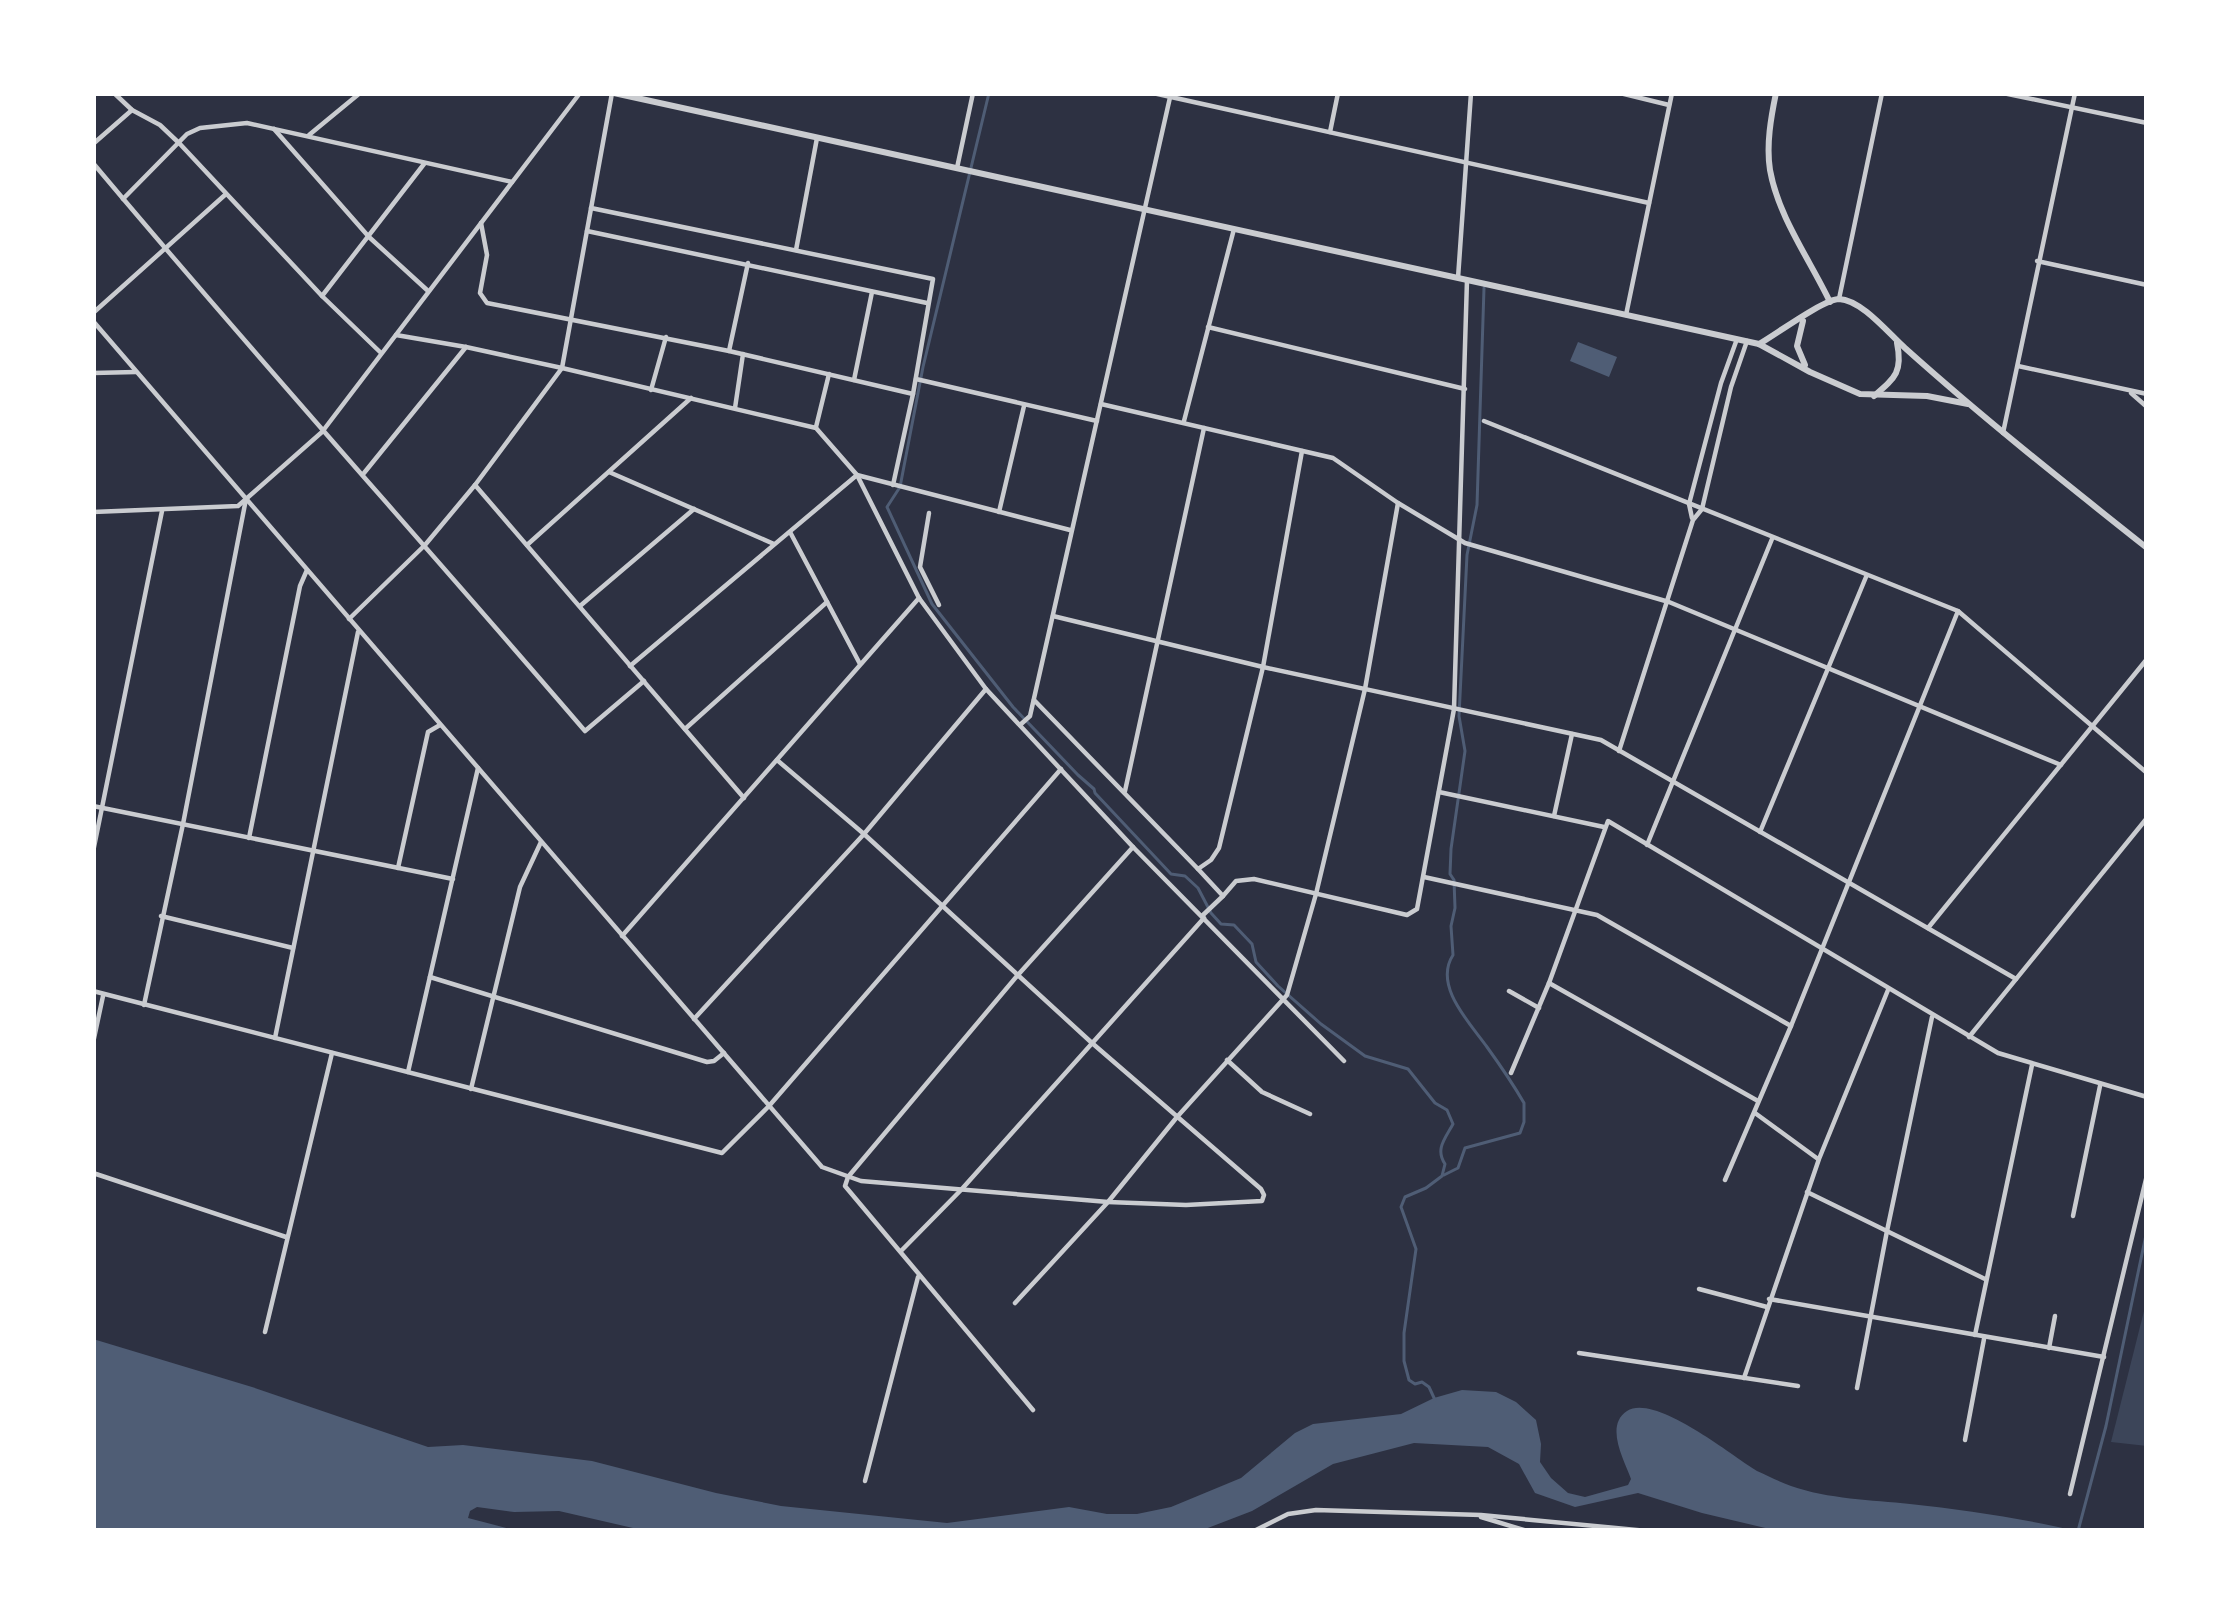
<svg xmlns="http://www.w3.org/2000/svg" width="2240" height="1624" font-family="Helvetica,sans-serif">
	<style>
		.green { fill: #3c4559 }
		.water { fill: #4f5d75 }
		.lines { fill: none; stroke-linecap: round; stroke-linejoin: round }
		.stream { stroke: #4f5d75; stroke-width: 3 }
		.minor { stroke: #caccd0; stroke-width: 4.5 }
		.tertiary { stroke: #caccd0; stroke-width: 6 }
	</style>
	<rect width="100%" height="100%" fill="#2d3142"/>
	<polygon class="green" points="2145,1307 2147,1309 2147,1446 2111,1442"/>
	<g class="water">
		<polygon points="1578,342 1617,357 1609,377 1570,361"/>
		<path d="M93 1339 252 1387 428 1447 463 1445 592 1461 716 1493 781 1506 947 1523 1069 1507 1107 1514H1137L1171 1507 1241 1478 1295 1433 1313 1424 1401 1414 1434 1398 1462 1390 1496 1392 1516 1402 1536 1420 1541 1444 1540 1462 1551 1478 1568 1493 1585 1497 1628 1485 1631 1479C1625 1461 1604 1426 1627 1411 1655 1393 1732 1456 1757 1471 1768 1476 1780 1482 1791 1486 1828 1499 1872 1500 1910 1504 1965 1510 2021 1518 2075 1531H1778L1702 1513 1638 1493 1575 1507 1535 1493 1519 1464 1488 1447 1414 1443 1333 1464 1252 1511 1200 1531H646L559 1511 514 1512 477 1507 470 1511 468 1518 518 1531H93Z"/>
	</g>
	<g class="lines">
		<g class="stream">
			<path d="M989 93 923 367 900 487 887 507 932 604 1013 707 1078 775 1094 789 1095 793 1171 874 1185 876 1198 888 1211 913 1221 924 1234 925 1252 944 1256 962 1278 986 1321 1024 1365 1056 1408 1069 1435 1103 1447 1110 1453 1124C1445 1139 1435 1149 1445 1164L1442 1176 1426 1188 1405 1197 1401 1207 1416 1249 1404 1333V1361L1409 1380 1415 1384 1422 1382 1429 1387 1435 1400"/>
			<path d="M1444 1175 1458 1168 1465 1148 1520 1133 1524 1122V1103C1513 1084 1500 1065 1487 1047 1470 1023 1433 986 1453 955L1451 926 1455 908 1454 880 1450 874 1451 849 1465 751 1459 716 1467 555 1477 505 1484 288"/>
			<polyline points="2078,1531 2106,1426 2147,1230"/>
		</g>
		<g class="minor">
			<polyline points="114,93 132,110 160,125 180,144 322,296 380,352"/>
			<polyline points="1153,93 1649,203"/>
			<polyline points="1620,93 1669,105"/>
			<polyline points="2003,93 2147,123"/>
			<polyline points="274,129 369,237 427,290"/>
			<polyline points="1330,132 1338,93"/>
			<polyline points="309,135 360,93"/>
			<polyline points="93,144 132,110"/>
			<path d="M93 163C254 355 422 541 585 731L644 681"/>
			<polyline points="957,168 973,93"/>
			<polyline points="123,199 187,134 200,128 247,123 512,182"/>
			<polyline points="591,208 933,279 913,394 893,485"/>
			<polyline points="481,223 487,255 480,293 487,303 729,351 913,394"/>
			<polyline points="587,231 927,303"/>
			<polyline points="796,250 817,138"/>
			<polyline points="2037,261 2147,285"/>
			<polyline points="1458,278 1471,93"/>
			<polyline points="322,296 424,164"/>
			<polyline points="1839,299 1882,93"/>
			<polyline points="93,313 226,194"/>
			<polyline points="1626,315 1672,93"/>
			<polyline points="93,321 822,1167 861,1181 1108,1202 1186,1205 1262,1201 1264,1195 1261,1189 1092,1043 864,834 777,760"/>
			<polyline points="1208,327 1465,389"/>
			<polyline points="396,335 466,347 562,368 816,428 857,475 919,598 986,689"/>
			<polyline points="729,351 748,263"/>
			<polyline points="2018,366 2147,394"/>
			<polyline points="93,373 136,372"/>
			<polyline points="916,379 1097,421"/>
			<polyline points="854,380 872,292"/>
			<polyline points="651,390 666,337"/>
			<polyline points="2131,393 2147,407"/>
			<polyline points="1101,404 1333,458 1398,503 1465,543 1669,602 2061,765"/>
			<polyline points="735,408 743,354"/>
			<polyline points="1184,421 1234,229"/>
			<polyline points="1484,421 1958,611 2147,773"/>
			<polyline points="816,427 829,374"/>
			<polyline points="2003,433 2075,93"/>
			<polyline points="609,472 774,544"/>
			<polyline points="364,473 466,347"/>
			<polyline points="475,485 744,798"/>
			<polyline points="93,512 238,506 322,432 580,93"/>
			<polyline points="999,512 1024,406"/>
			<polyline points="929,513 920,567 939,605"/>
			<polyline points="1692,518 1689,504 1721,383 1737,339"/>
			<polyline points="790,532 860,664"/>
			<polyline points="527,545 691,398"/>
			<polyline points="580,606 694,509"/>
			<polyline points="1053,616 1263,667 1601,740 2016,979"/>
			<polyline points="349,619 425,545 475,485 562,368 612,93"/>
			<polyline points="630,666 857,475 1070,530"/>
			<polyline points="1034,700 1198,869 1211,860 1219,848 1263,667 1302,451"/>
			<polyline points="1020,725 1030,716 1171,93"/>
			<polyline points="685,729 827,602"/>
			<polyline points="1619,751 1693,520 1702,509 1731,387 1747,341"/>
			<polyline points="1125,791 1204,428"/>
			<polyline points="1439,792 1604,827"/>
			<polyline points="93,806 453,879"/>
			<polyline points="1554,816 1572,734"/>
			<polyline points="1760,832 1866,577"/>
			<polyline points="249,838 300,586 307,570"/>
			<polyline points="1647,845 1772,539"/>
			<polyline points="93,852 162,511"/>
			<polyline points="398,868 428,732 440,725"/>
			<polyline points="1198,869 1223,896 1236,881 1254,879 1407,915 1417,909 1454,709 1467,280"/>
			<polyline points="1424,877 1597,915 1791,1026"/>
			<polyline points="161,916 293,948"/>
			<polyline points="1202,916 1223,896"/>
			<polyline points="1928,928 2147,659"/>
			<polyline points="622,936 919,598"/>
			<polyline points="430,977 707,1062 714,1061 724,1053"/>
			<polyline points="1549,983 1758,1101"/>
			<polyline points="93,991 722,1153 769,1106 1061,769"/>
			<polyline points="1509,991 1539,1008"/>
			<polyline points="144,1005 183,824 246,499"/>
			<polyline points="694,1019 864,834 986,689 1133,847 1344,1061"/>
			<polyline points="1969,1037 2147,818"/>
			<polyline points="275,1038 358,632"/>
			<polyline points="93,1043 103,996"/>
			<polyline points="1227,1060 1262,1092 1310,1114"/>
			<polyline points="408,1072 478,768"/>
			<polyline points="1511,1073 1549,983 1608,821 1998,1053 2147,1097"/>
			<polyline points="471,1089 520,887 541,842"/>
			<polyline points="1755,1113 1818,1159"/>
			<polyline points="93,1173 286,1237"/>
			<polyline points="1725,1180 1791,1026 1958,611"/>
			<polyline points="1807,1192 1985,1279"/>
			<polyline points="2073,1216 2100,1086"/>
			<polyline points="901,1251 961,1190 1204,918"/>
			<polyline points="1699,1289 1767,1307"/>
			<polyline points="1769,1299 2104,1357"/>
			<polyline points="1015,1303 1108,1202 1177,1117 1287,995 1316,894 1365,689 1398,503"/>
			<polyline points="265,1332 332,1053"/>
			<polyline points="1975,1335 2032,1065"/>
			<polyline points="2049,1348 2055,1316"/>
			<polyline points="1579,1353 1798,1386"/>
			<polyline points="1744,1378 1819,1159 1888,990"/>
			<polyline points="1857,1388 1887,1231 1932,1017"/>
			<polyline points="1033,1410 845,1186 848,1177 1017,976 1133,847"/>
			<polyline points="1965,1440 1984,1339"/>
			<polyline points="865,1481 918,1277"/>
			<polyline points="2070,1494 2147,1175"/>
			<polyline points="1481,1517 1527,1531"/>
			<polyline points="1254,1531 1288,1514 1316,1510 1481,1515 1647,1531"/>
		</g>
		<g class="tertiary">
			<polyline points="614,93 1759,344 1810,372 1860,394 1927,396 1968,404"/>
			<path d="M1776 93C1771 117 1766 145 1770 170 1778 216 1810 260 1830 302"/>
			<polyline points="1803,321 1797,346 1805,365"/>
			<path d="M1759 344C1775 335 1824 299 1839 299 1862 300 1889 334 1905 348 1983 418 2065 483 2147 548"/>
			<path d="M1874 396C1895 378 1903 372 1897 343"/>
		</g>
	</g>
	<rect width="2240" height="1624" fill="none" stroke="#ffffff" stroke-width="192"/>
</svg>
